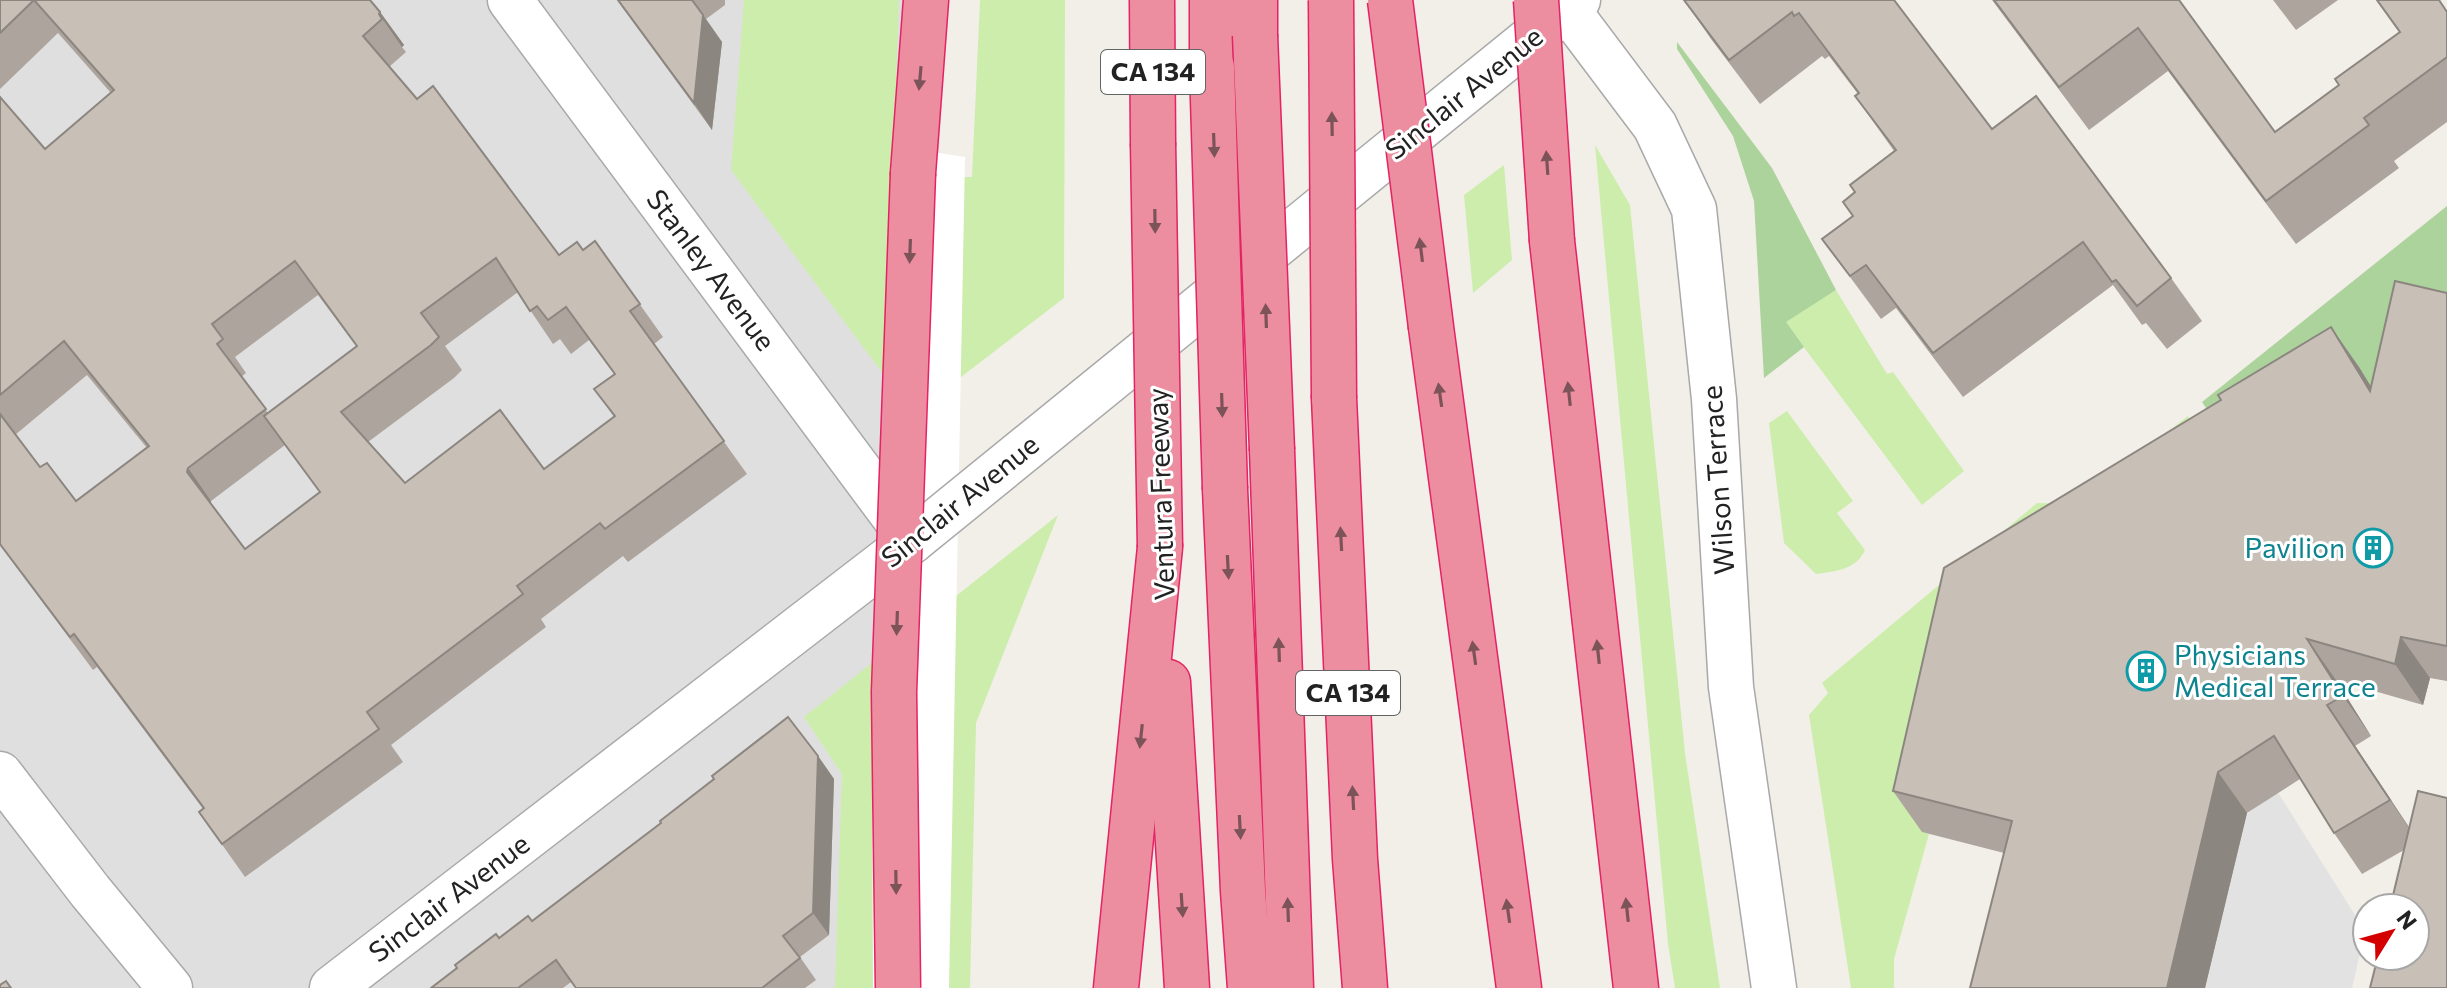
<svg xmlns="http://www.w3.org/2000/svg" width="2447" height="988" font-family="Commissioner,sans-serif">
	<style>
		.residential { fill: #e0dfdf }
		.grass { fill: #cdedad }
		.forest { fill: #acd39b }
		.parking { fill: #e2e2e2 }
		.pier { fill: #fff }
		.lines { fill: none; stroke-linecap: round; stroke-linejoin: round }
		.minor-casing { stroke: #a9a9a9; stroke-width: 47 }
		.tertiary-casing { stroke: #a9a9a9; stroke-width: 47 }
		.motorway-casing { stroke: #e42264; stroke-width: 47 }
		.minor { stroke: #fff; stroke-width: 44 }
		.tertiary { stroke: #fff; stroke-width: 44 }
		.motorway { stroke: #ec8e9f; stroke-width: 44 }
		.motorway-bridge-casing { stroke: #e42264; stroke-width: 47; stroke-linecap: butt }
		.motorway-bridge { stroke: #ec8e9f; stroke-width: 44 }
		.wall { fill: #aca49d; fill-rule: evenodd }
		.shaded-wall { fill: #8c8680 }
		.building { fill: #c8bfb7; stroke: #8c8680; stroke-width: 2; fill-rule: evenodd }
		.oneway { fill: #7d535a }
		.labels { text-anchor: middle; stroke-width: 6; stroke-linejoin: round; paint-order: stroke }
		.shield { fill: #fff; stroke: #646464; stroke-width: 2 }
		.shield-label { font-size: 26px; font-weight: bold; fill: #222 }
		.street-label { font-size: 28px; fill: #222; stroke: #fff }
		.culture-label { font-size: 28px; fill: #0d838f; stroke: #fff; text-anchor: end }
	</style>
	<rect width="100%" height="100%" fill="#f2efe8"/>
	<polygon class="residential" points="0,0 949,0 882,988 0,988"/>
	<g class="grass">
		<polygon points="744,0 899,0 893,177 972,177 980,0 1065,0 1064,298 913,414 731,170"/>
		<polygon points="1595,145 1630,205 1685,753 1720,988 1675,988 1668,944"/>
		<polygon points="1504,165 1512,260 1473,293 1464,195"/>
		<polygon points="1836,290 1887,374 1893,372 1964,471 1922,505 1785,322"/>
		<path d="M1787 411 1853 501 1837 513 1865 550C1856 570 1836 571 1816 574L1784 543 1769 423Z"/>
		<polygon points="2188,416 2210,464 1922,832 1929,834 1894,959 1894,988 1851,988 1809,715 1828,693 1822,683 2037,503 2075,504"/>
		<polygon points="1058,515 976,723 970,988 835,988 842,774 804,717"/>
	</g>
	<g class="forest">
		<polygon points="1677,42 1772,168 1836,290 1786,322 1804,347 1764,378 1754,201 1733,136 1677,49"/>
		<polygon points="2447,206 2447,327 2383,406 2359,368 2235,451 2202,402"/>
	</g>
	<polygon class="parking" points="2277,791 2365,931 2352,988 2205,988 2247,814"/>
	<polygon class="pier" points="894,146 965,157 949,988 873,988 872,786"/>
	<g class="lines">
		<g class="minor-casing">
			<g id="minor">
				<polyline points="510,0 912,541"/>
				<polyline points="1567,9 1655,126 1694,209 1714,399 1731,687 1774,988"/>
				<polyline points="332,988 912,541 1578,0"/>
			</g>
		</g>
		<g class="tertiary-casing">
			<polyline id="tertiary" points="0,774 90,891 170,988"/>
		</g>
		<g class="motorway-casing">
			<g id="motorway">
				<polyline points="1152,0 1153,143"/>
				<polyline points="1212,0 1212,67"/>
				<polyline points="1255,35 1255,0"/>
				<polyline points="913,173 926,0"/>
				<polyline points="1552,241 1636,988"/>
				<polyline points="1431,327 1519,988"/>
				<polyline points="1334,398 1355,859 1365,988"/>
				<polyline points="1272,450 1291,988"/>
				<polyline points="1225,489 1243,891 1250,988"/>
				<polyline points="1168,682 1187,988"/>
				<polyline points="1116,988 1160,547"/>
			</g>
		</g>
		<use href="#minor" class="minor"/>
		<use href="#tertiary" class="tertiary"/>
		<use href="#motorway" class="motorway"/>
		<g class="motorway-bridge-casing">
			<g id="motorway-bridge">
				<polyline points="1331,0 1334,398"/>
				<polyline points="1390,0 1431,327"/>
				<polyline points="1536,0 1552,241"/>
				<polyline points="1255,35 1272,450"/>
				<polyline points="1212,67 1225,489"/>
				<polyline points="1153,143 1160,547"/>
				<polyline points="898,988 894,692 913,173"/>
			</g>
		</g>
		<use href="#motorway-bridge" class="motorway-bridge"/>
	</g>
	<g class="wall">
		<path d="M0 0H370L380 12 404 45 402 47 406 52 389 67 417 99 559 255 583 250 595 241 663 337 654 344 747 474 628 562 623 556 541 619 546 627 391 745 403 762 245 877 199 812 203 809 97 667 93 670 0 545V97L45 149 111 93 58 33 0 89ZM518 292 553 344 560 339 571 354 589 340 614 374 594 389 614 417 544 469 405 483 368 442 454 378 462 370 445 346ZM318 295 356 346 268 413 241 377 246 373 235 357ZM87 375 147 448 76 501 40 467 15 435ZM285 445 320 492 245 549 211 503V501Z"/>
		<polygon points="617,0 725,0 725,5 706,19 722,42 712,130"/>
		<polygon points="1684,0 1894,0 1992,129 2171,278 2202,321 2167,349 2146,323 2142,325 2113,285 1963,397 1896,308 1881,319 1822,239 1853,216 1855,192 1894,151 1855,96 1858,94 1829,56 1825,59 1822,56 1760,104 1711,39"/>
		<polygon points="1992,0 2179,0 2275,132 2339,85 2399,32 2376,0 2439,0 2447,12 2447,122 2394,161 2399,168 2296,244 2168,71 2089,130"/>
		<polygon points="2273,0 2338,0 2296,30"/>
		<polygon points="2447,293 2447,681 2430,678 2423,705 2336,680 2371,736 2355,746 2409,827 2404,850 2362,874 2334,833 2300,779 2247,813 2205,988 1970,988 2004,853 1922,832 1893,791 2359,367 2371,387"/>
		<polygon points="818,756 834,779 829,935 800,957 816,980 805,988 576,988 571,982 563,988 431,988 499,938 532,921 661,823 714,779"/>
	</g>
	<g class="shaded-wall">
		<polygon points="380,12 404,45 402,47 379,14"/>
		<polygon points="703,15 722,42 712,130 694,103"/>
		<polygon points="2331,327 2359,367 2399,432 2370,391"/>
		<polygon points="188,468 211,501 210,505 187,472"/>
		<polygon points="2401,637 2430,678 2423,705 2395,664"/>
		<polygon points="2307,639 2336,680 2371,736 2343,696"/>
		<polygon points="2327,705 2355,746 2418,841 2390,800"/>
		<polygon points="818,756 834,779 829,935 813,913"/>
		<polygon points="2218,772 2247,813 2205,988 2167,988"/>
	</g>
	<g class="building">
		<polygon points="0,0 34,0 0,33"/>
		<path d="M34 0H370L380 12 379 14 382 19 363 36 417 99 433 86 559 255 577 242 583 250 595 241 640 304 630 311 724 441 605 529 600 523 517 586 523 594 367 712 379 729 222 844 199 812 204 808 74 634 70 637 0 544V414L40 467 47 463 76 501 149 446 64 341 0 395V97L45 149 114 90ZM496 258 530 311 537 306 548 320 566 307 615 374 594 389 615 416 544 469 500 410 405 483 341 412 431 345 439 337 421 313ZM295 261 357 346 264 416 320 492 245 549 187 472 188 468 266 409 217 344 223 339 212 324Z"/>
		<polygon points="618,0 692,0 703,15 694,103"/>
		<polygon points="1684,0 1894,0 1992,129 2036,96 2171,278 2137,306 2116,280 2112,282 2083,242 1933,353 1866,265 1850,276 1822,239 1853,216 1843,202 1855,192 1850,185 1896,150 1855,96 1859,93 1799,13 1794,16 1792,12 1729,60"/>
		<polygon points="1994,0 2179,0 2275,132 2339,85 2335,79 2400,32 2377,0 2439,0 2447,12 2447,57 2364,118 2369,125 2266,201 2138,28 2059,87"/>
		<polygon points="2395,281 2447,293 2447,646 2401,637 2395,664 2307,639 2343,696 2327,705 2390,800 2334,833 2274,736 2218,772 2167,988 1970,988 2012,821 1893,791 1944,568 2221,400 2218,395 2331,327 2370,391"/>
		<polygon points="788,717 818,756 813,913 783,936 800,958 762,988 576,988 556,960 518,988 431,988 457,968 455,965 496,934 499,938 528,916 532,921 661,823 660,821 714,779 712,776"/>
		<polygon points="2418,791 2447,798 2447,988 2370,988 2378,956 2415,956 2415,908 2390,908"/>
		<polygon points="6,981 11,988 0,988 0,985"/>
	</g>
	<defs><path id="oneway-solid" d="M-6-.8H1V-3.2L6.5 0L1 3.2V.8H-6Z" transform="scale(2)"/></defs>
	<g class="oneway">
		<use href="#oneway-solid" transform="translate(920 78) rotate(95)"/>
		<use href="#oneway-solid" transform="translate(1332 124) rotate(-91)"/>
		<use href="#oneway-solid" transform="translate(1214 145) rotate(88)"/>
		<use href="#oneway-solid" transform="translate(1547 163) rotate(-94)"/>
		<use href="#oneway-solid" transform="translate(1155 221) rotate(89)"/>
		<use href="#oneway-solid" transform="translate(1421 250) rotate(-97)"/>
		<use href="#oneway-solid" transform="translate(910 251) rotate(92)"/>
		<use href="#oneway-solid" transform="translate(1266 316) rotate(-92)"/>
		<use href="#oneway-solid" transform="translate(1569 394) rotate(-96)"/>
		<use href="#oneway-solid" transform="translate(1440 395) rotate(-98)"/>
		<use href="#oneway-solid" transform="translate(1222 405) rotate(88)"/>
		<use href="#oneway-solid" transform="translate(1341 539) rotate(-93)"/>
		<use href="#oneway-solid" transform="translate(1228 567) rotate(87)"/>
		<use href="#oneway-solid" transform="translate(897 623) rotate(92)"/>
		<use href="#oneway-solid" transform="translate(1279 650) rotate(-92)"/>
		<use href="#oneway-solid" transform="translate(1598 652) rotate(-96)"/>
		<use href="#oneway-solid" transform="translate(1474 653) rotate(-98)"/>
		<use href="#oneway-solid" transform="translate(1141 736) rotate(96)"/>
		<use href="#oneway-solid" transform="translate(1353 798) rotate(-93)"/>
		<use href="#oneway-solid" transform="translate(1240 827) rotate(87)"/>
		<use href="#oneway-solid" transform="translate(896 882) rotate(89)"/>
		<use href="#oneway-solid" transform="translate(1182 905) rotate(86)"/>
		<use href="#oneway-solid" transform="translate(1288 910) rotate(-92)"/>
		<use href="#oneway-solid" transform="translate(1627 910) rotate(-96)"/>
		<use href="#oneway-solid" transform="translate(1508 911) rotate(-98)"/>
	</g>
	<defs>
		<g id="building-ring" transform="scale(2)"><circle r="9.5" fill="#fff" stroke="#0f9aa8" stroke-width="1.5"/><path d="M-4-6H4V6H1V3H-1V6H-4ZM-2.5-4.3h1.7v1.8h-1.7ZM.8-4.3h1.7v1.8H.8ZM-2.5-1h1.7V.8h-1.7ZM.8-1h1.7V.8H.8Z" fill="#0f9aa8"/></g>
	</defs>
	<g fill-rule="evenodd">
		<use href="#building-ring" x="2373" y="548"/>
		<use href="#building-ring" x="2146" y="671"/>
	</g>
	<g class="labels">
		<g class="shield">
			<rect x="1101" y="50" width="104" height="44" rx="6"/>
			<rect x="1296" y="671" width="104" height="44" rx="6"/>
		</g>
		<g class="shield-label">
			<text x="1153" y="81">CA 134</text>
			<text x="1348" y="702">CA 134</text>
		</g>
		<g class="street-label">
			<text transform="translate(1464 93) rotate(-39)" y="10">Sinclair Avenue</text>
			<text transform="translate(711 270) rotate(53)" y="10">Stanley Avenue</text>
			<text transform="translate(1718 480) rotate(-94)" y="10">Wilson Terrace</text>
			<text transform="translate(1161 494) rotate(-92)" y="10">Ventura Freeway</text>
			<text transform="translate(960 501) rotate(-39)" y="10">Sinclair Avenue</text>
			<text transform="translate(449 898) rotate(-37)" y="10">Sinclair Avenue</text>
		</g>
		<g class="culture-label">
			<text x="2345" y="558">Pavilion</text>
			<text x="2174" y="665" text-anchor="start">Physicians<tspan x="2174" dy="32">Medical Terrace</tspan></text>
		</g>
	</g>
	<g transform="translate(2391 932) rotate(53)"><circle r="38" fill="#ffffff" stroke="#a7a7a7" stroke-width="2"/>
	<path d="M0-6L14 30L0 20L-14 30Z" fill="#d40000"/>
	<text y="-12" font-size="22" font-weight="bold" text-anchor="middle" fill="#222222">N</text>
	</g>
</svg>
